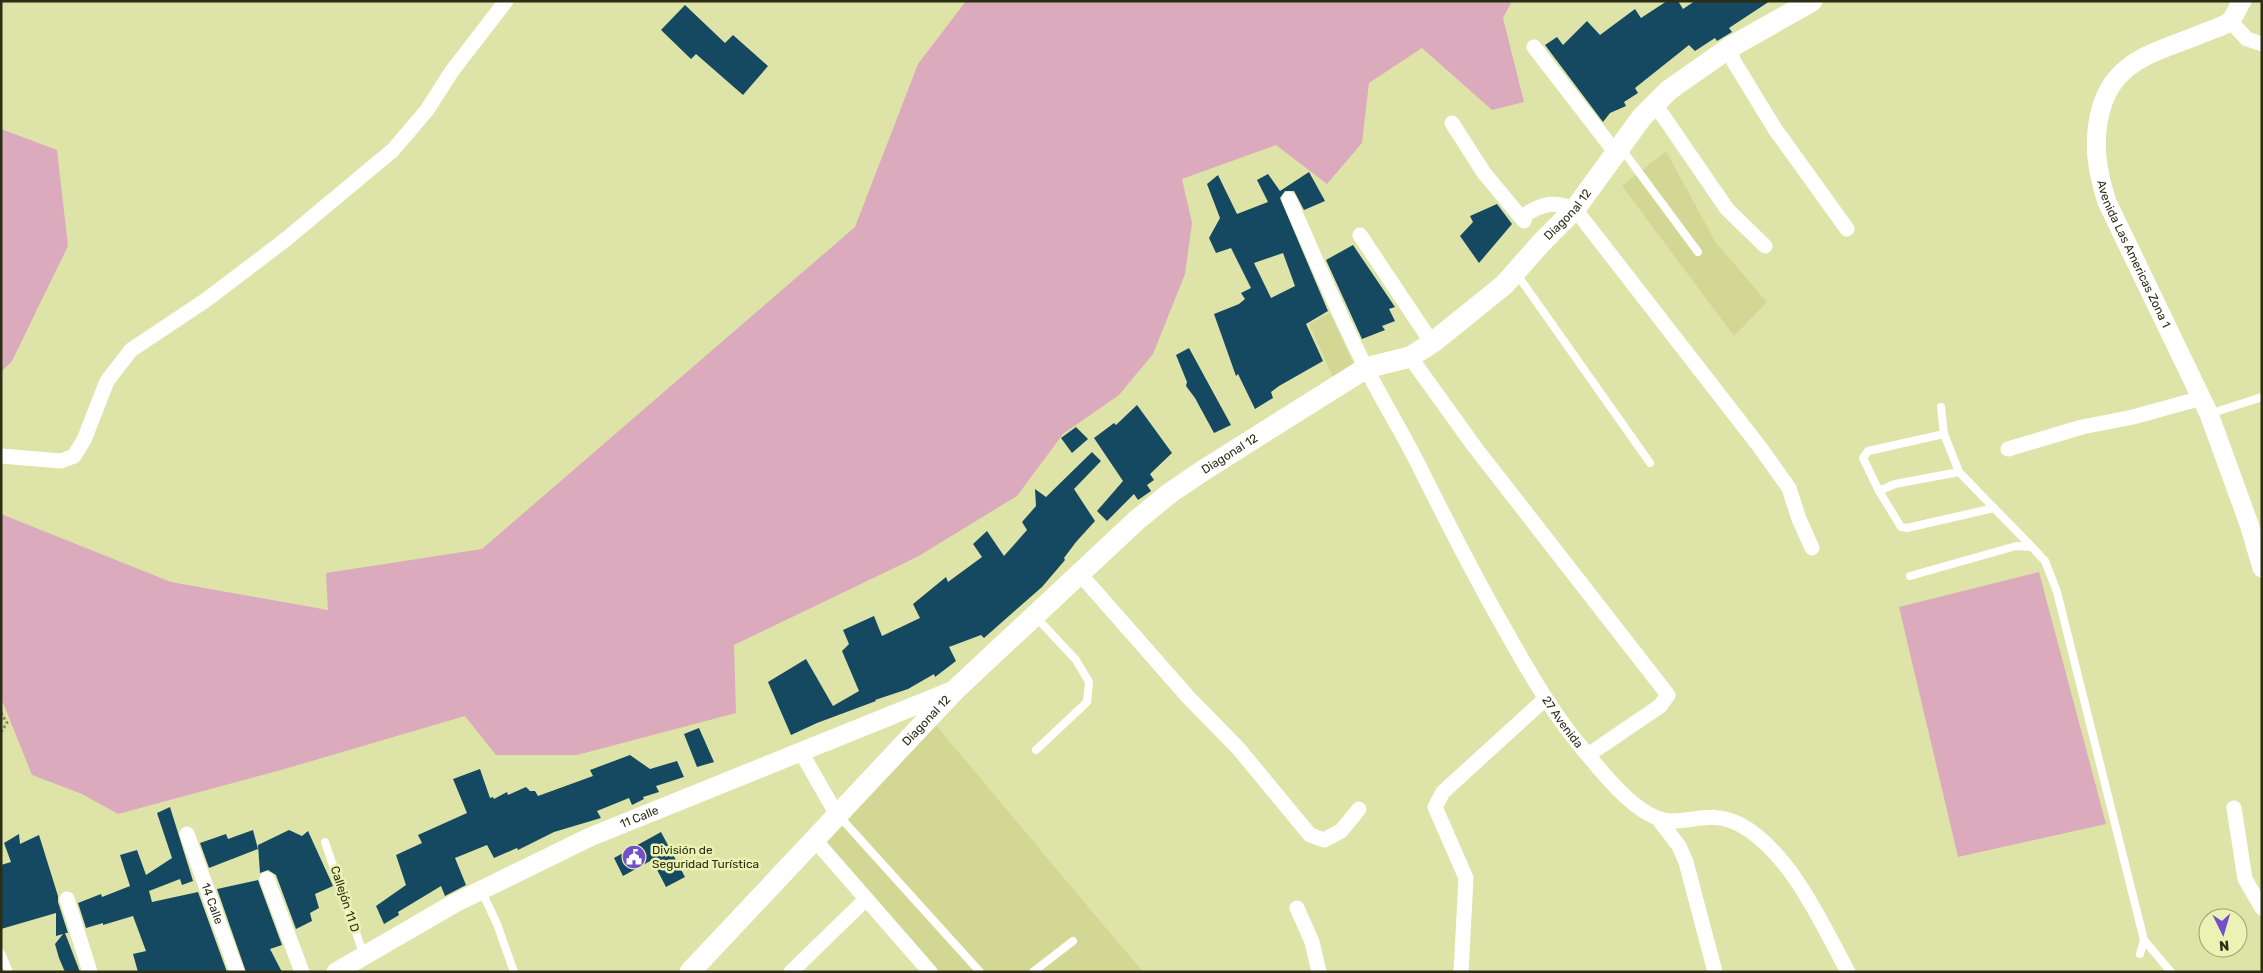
<svg xmlns="http://www.w3.org/2000/svg" width="2263" height="973" font-family="Rubik,sans-serif">
	<style>
		.built { fill: #d2d894 }
		.green { fill: #dbaabd }
		.building { fill: #154961; fill-rule: evenodd }
		.lines { fill: none; stroke-linecap: round; stroke-linejoin: round }
		.path { stroke: #8b8f64; stroke-width: 3; stroke-dasharray: 2.5 2.5; stroke-linecap: butt }
		.service { stroke: #fff; stroke-width: 8 }
		.minor { stroke: #fff; stroke-width: 15 }
		.tertiary { stroke: #fff; stroke-width: 19 }
		.secondary { stroke: #fff; stroke-width: 21 }
		.labels { text-anchor: middle; stroke-width: 5; stroke-linejoin: round; paint-order: stroke }
		.street-label { font-size: 12px; fill: #2b2d15; stroke: #ebf2b4 }
		.poi-label { font-size: 12px; fill: #2b2d15; stroke: #ebf2b4; text-anchor: start }
	</style>
	<rect width="100%" height="100%" fill="#dee4a8"/>
	<g class="built">
		<polygon points="1666,151 1716,243 1767,302 1734,336 1622,186"/>
		<polygon points="1330,313 1354,365 1333,377 1309,324"/>
		<polygon points="934,723 1143,972 940,972 826,844"/>
	</g>
	<g class="green">
		<polygon points="966,1 1512,1 1503,18 1524,102 1492,110 1422,48 1369,83 1362,143 1327,184 1276,145 1182,179 1192,223 1185,274 1153,354 1119,395 1063,434 1017,496 917,557 734,645 736,713 577,755 496,755 465,716 281,770 118,814 82,794 32,775 1,698 1,514 171,582 328,610 326,573 482,549 855,227 918,64"/>
		<polygon points="1,129 57,150 68,246 12,361 1,372"/>
		<polygon points="2039,572 2106,824 1958,857 1899,607"/>
	</g>
	<g class="building">
		<polygon points="1667,1 1678,1 1683,9 1695,1 1770,1 1729,28 1732,32 1717,41 1715,38 1695,51 1689,45 1635,88 1638,93 1624,102 1626,106 1610,113 1603,122 1545,45 1557,37 1563,45 1587,21 1600,35 1635,9 1641,18"/>
		<polygon points="685,5 725,43 733,35 768,66 743,95 696,54 691,59 661,30"/>
		<path d="M1309 172 1325 201 1304 210 1294 191H1285L1280 198 1328 311 1306 324 1323 361 1279 386 1271 392 1273 398 1255 409 1238 374 1236 376 1214 314 1239 304 1245 299 1241 293 1251 288 1231 248 1216 253 1209 238 1220 218 1207 184 1218 175 1237 214 1268 202 1257 180 1268 174 1280 191ZM1283 253 1295 286 1271 298 1254 263Z"/>
		<polygon points="1497,204 1512,224 1479,263 1460,236 1473,222 1470,216"/>
		<polygon points="1353,245 1395,307 1389,309 1395,321 1382,326 1385,330 1362,339 1326,260"/>
		<polygon points="1189,348 1231,425 1214,433 1195,398 1186,386 1187,382 1176,355"/>
		<polygon points="1137,405 1172,453 1150,474 1154,480 1147,485 1151,491 1138,500 1134,494 1107,521 1097,511 1123,481 1094,438 1114,423 1116,425"/>
		<polygon points="1076,427 1088,439 1072,453 1061,438"/>
		<polygon points="1092,452 1101,461 1074,489 1095,521 1076,542 1064,558 1065,560 1042,587 984,638 981,635 949,647 956,661 935,677 934,674 908,689 875,700 876,701 817,723 791,735 768,682 806,659 833,706 859,691 842,651 849,644 843,630 874,616 882,636 920,618 913,604 946,577 948,582 982,557 973,544 987,531 1004,556 1027,530 1022,522 1036,506 1035,489 1046,497"/>
		<polygon points="699,728 714,762 697,767 684,734"/>
		<polygon points="630,755 650,769 677,761 684,777 656,786 659,792 643,797 644,799 632,805 629,798 597,811 601,818 554,832 518,850 517,848 494,858 487,845 455,858 466,885 445,896 441,886 398,912 399,915 384,924 376,906 406,885 396,855 422,843 418,835 467,813 453,779 480,769 490,798 493,797 494,799 507,792 508,795 526,787 530,791 535,791 538,796 593,776 590,770"/>
		<polygon points="170,807 193,881 182,885 180,879 149,891 152,902 198,892 227,972 138,972 133,954 146,951 133,916 103,925 103,923 86,928 78,903 101,894 102,897 130,886 120,855 137,850 146,875 172,858 157,813"/>
		<polygon points="253,830 258,849 209,868 200,843 226,834 228,839"/>
		<polygon points="289,830 302,836 308,831 333,886 315,894 319,908 310,913 312,921 296,929 276,875 268,870 260,873 258,845"/>
		<polygon points="661,832 685,877 666,887 652,860 623,876 614,858"/>
		<polygon points="19,834 20,844 39,835 58,896 58,902 68,933 65,933 80,972 65,972 59,958 55,944 63,934 56,936 56,913 1,929 1,865 11,862 4,843"/>
		<polygon points="258,880 282,945 270,949 282,972 246,972 217,889"/>
	</g>
	<g class="lines">
		<polyline class="path" points="1,713 7,723 1,732"/>
		<g class="service">
			<polyline points="1621,148 1698,252"/>
			<polyline points="1516,273 1650,463"/>
			<polyline points="1941,407 1944,434 1959,472 2032,547"/>
			<polyline points="2209,414 2262,397"/>
			<polyline points="1959,472 1895,484 1879,491 1901,527 1907,528 1994,508"/>
			<polyline points="1879,491 1863,458 1868,451 1944,434"/>
			<polyline points="1910,576 2016,546 2032,547 2045,561 2057,592 2144,940 2140,954"/>
			<polyline points="1035,616 1076,660 1089,682 1087,702 1036,750"/>
			<polyline points="839,816 980,972"/>
			<polyline points="325,842 364,956"/>
			<polyline points="481,890 497,924 514,972"/>
			<polyline points="2144,940 2171,972"/>
			<polyline points="1,953 9,972"/>
			<polyline points="1033,972 1073,941"/>
		</g>
		<g class="minor">
			<polyline points="2230,21 2247,39 2262,44"/>
			<polyline points="1534,47 1615,152"/>
			<polyline points="1729,48 1734,62 1775,129 1847,229"/>
			<polyline points="1655,104 1727,209 1765,246"/>
			<path d="M1452 123 1484 173 1524 221 1525 215C1544 202 1554 202 1575 209L1759 446 1789 488 1799 519 1812 548"/>
			<path id="s1" d="M1289 199C1314 256 1338 313 1366 368 1384 404 1406 438 1423 474 1450 528 1477 581 1507 633 1531 676 1555 717 1587 754 1606 777 1640 820 1671 821 1697 821 1713 811 1739 824 1790 851 1822 924 1848 972"/>
			<polyline points="1360,235 1432,343"/>
			<polyline points="1410,357 1474,446 1668,695 1660,706 1588,755"/>
			<polyline points="2008,449 2082,427 2133,417 2202,398"/>
			<polyline points="1,456 61,461 74,456 84,440 107,381 131,350 206,300 285,240 393,150 427,110 452,71 506,1"/>
			<polyline points="1080,574 1189,698 1238,748 1310,835 1324,840 1341,831 1359,809"/>
			<polyline points="801,752 837,815"/>
			<polyline points="2234,808 2245,879 2262,908"/>
			<polyline points="1659,820 1679,846 1686,862 1715,972"/>
			<path id="s2" d="M187 834 237 972"/>
			<polyline points="814,839 930,972"/>
			<polyline points="267,879 302,972"/>
			<polyline points="67,899 90,972"/>
			<polyline points="1297,908 1312,942 1319,972"/>
			<polyline points="791,972 866,899"/>
			<polyline points="1461,972 1466,878 1435,807 1443,792 1545,699"/>
		</g>
		<g class="tertiary">
			<path id="s3" d="M2242 1C2238 7 2235 16 2230 21 2225 26 2213 29 2206 32 2162 51 2115 57 2101 109 2092 142 2097 171 2107 202L2209 414 2249 524 2262 568"/>
			<path id="s4" d="M336 972 455 903 590 837 954 690"/>
		</g>
		<path class="secondary" id="s5" d="M690 972 955 690 1137 520 1170 493 1204 470 1366 368 1410 357 1432 343 1504 285 1542 242 1575 209 1642 117 1669 90 1729 48 1812 1"/>
	</g>
	<defs>
		<g id="civic-disc" transform="scale(1.25)"><circle r="9.5" fill="#734fc9" stroke="#ebf2b4"/><path d="M-.6-6.5H3V-4.5H.6V-3L4-1V1h2V6H-6V1h2V-1L-.6-3ZM-1.2 2.5V6h2.4V2.5Z" fill="#fff"/></g>
	</defs>
	<g fill-rule="evenodd">
		<use href="#civic-disc" x="634" y="857"/>
	</g>
	<g class="labels">
		<g class="street-label">
			<text dy="4" stroke="none"><textPath href="#s5" startOffset="1170">Diagonal 12</textPath></text>
			<text dy="4" stroke="none"><textPath href="#s3" startOffset="339">Avenida Las Americas Zona 1</textPath></text>
			<text dy="4" stroke="none"><textPath href="#s5" startOffset="750">Diagonal 12</textPath></text>
			<text dy="4" stroke="none"><textPath href="#s5" startOffset="345">Diagonal 12</textPath></text>
			<text dy="4" stroke="none"><textPath href="#s1" startOffset="591">27 Avenida</textPath></text>
			<text dy="4" stroke="none"><textPath href="#s4" startOffset="341">11 Calle</textPath></text>
			<text transform="translate(345 899) rotate(72)" y="4">Callejón 11 D</text>
			<text dy="4" stroke="none"><textPath href="#s2" startOffset="74">14 Calle</textPath></text>
		</g>
		<g class="poi-label">
			<text x="652" y="854">División de<tspan x="652" dy="14">Seguridad Turística</tspan></text>
		</g>
	</g>
	<rect width="2263" height="973" fill="none" stroke="#2b2d15" stroke-width="5"/>
	<g transform="translate(2223 933) rotate(175)"><circle r="24" fill="#ebf2b4" stroke="#9ea374"/>
	<path d="M0-4L9 19L0 12L-9 19Z" fill="#734fc9"/>
	<text y="-8" font-size="14" font-weight="bold" text-anchor="middle" fill="#2b2d15">N</text>
	</g>
</svg>
